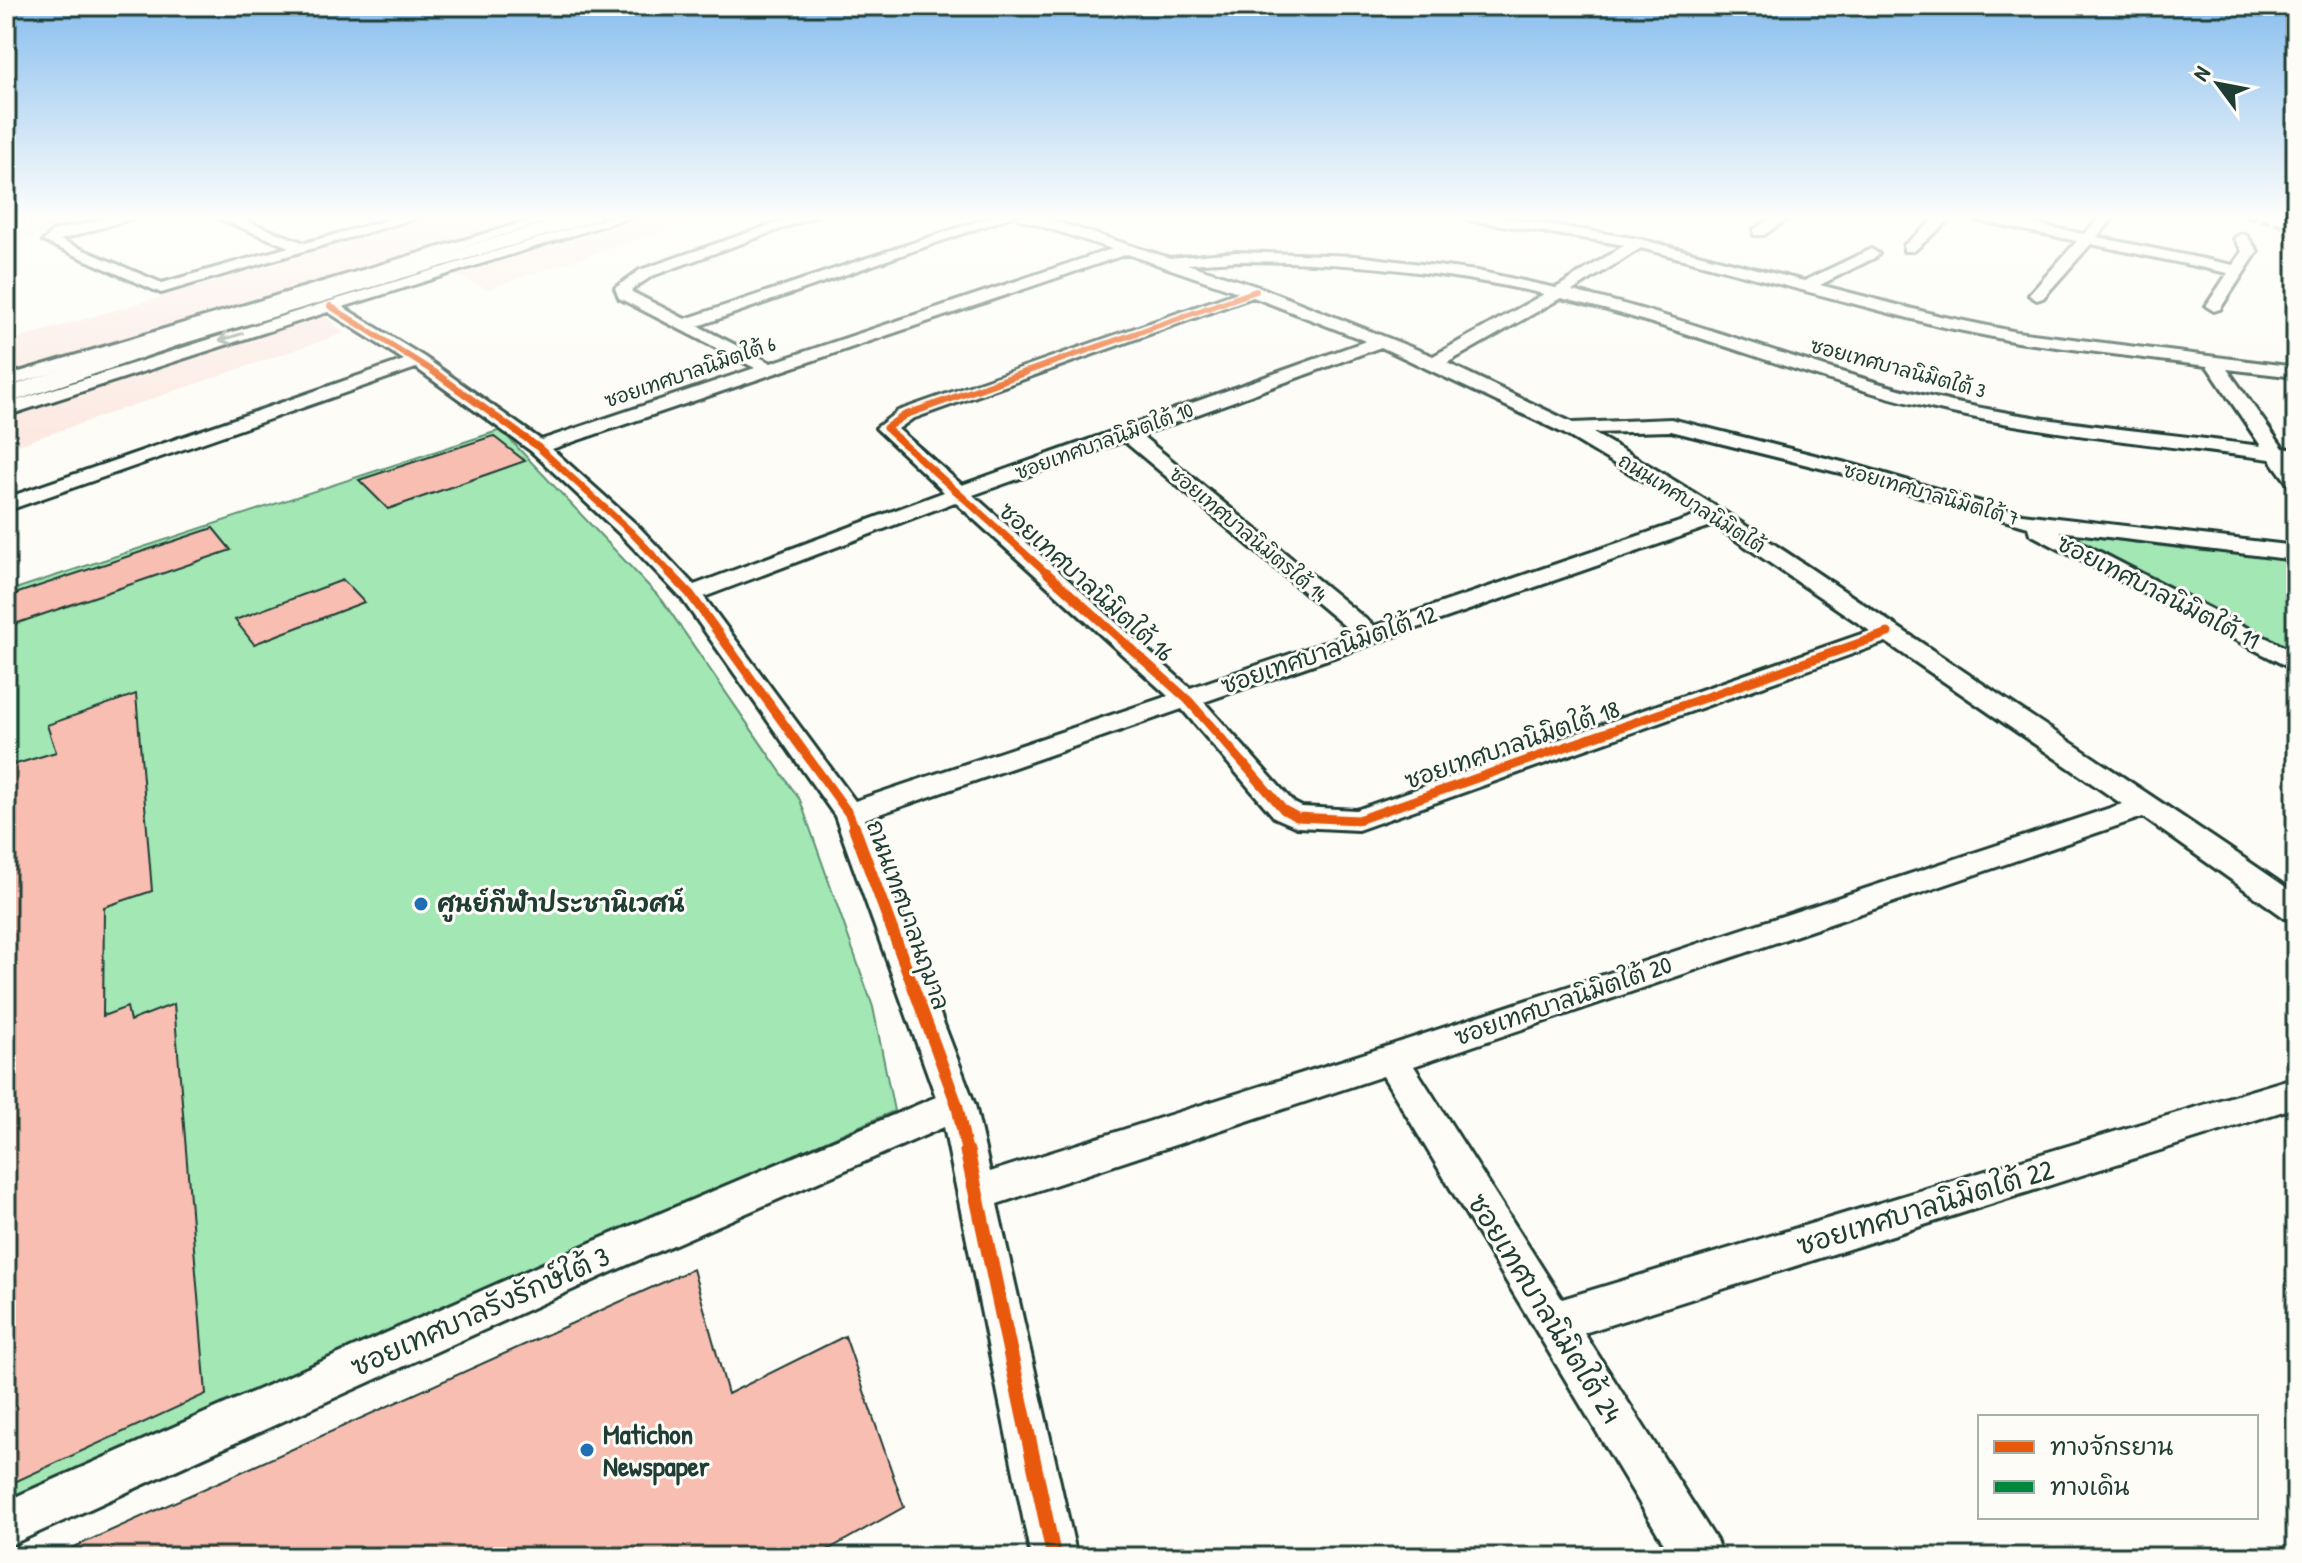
<svg xmlns="http://www.w3.org/2000/svg" width="2302" height="1563" font-family="'Patrick Hand','Playpen Sans Thai',sans-serif">
	<style>
		.built { fill: #fce9e2 }
		.green { fill: #a2e7b4; stroke: #609274; stroke-width: 2 }
		.building { fill: #f8beb2; stroke: #1f3d34; stroke-width: 2 }
		.lines { fill: none; stroke-linecap: round; stroke-linejoin: round }
		.street-casing { stroke: #1f3d34; stroke-width: 6 }
		.secondary-casing { stroke: #1f3d34; stroke-width: 6 }
		.street { fill: #fdfcf7; fill-rule: evenodd }
		.secondary { fill: #fdfcf7; fill-rule: evenodd }
		.quiet { stroke: #00873e; stroke-width: 5; stroke-dasharray: 9 5; stroke-linecap: butt }
		.cycleway-far4-casing { stroke: #fdfcf7; stroke-width: 9 }
		.cycleway-far3-casing { stroke: #fdfcf7; stroke-width: 11 }
		.cycleway-far2-casing { stroke: #fdfcf7; stroke-width: 14 }
		.cycleway-far1-casing { stroke: #fdfcf7; stroke-width: 17 }
		.cycleway-casing { stroke: #fdfcf7; stroke-width: 20 }
		.cycleway-far4 { stroke: #e8590c; stroke-width: 6 }
		.cycleway-far3 { stroke: #e8590c; stroke-width: 7 }
		.cycleway-far2 { stroke: #e8590c; stroke-width: 9 }
		.cycleway-far1 { stroke: #e8590c; stroke-width: 12 }
		.cycleway { stroke: #e8590c; stroke-width: 15 }
		.oneway { stroke: #8e9c96 }
		.poi-dot { fill: #1f6fb2; stroke: #fdfcf7; stroke-width: 3 }
		.labels { text-anchor: middle; stroke-width: 6; stroke-linejoin: round; paint-order: stroke }
		.far-street-label { font-size: 20px; fill: #1f3d34; stroke: #fdfcf7 }
		.street-label { font-size: 24px; fill: #1f3d34; stroke: #fdfcf7 }
		.poi-label { font-size: 24px; font-weight: bold; fill: #1f3d34; stroke: #fdfcf7; text-anchor: start }
		.near-street-label { font-size: 28px; fill: #1f3d34; stroke: #fdfcf7 }
		.near-poi-label { font-size: 28px; font-weight: bold; fill: #1f3d34; stroke: #fdfcf7; text-anchor: start }
	</style>
	<rect width="100%" height="100%" fill="#fdfcf7"/>
	<filter id="ink" filterUnits="userSpaceOnUse"><feTurbulence type="fractalNoise" baseFrequency=".0125" numOctaves="2"/><feDisplacementMap in="SourceGraphic" scale="16" xChannelSelector="R" yChannelSelector="G"/><feConvolveMatrix kernelMatrix="1 2 1 2 8 2 1 2 1" color-interpolation-filters="sRGB"/></filter>
	<g filter="url(#ink)">
		<g class="built">
			<polygon points="6,216 119,216 6,244"/>
			<polygon points="437,216 545,216 169,327 6,380 6,342"/>
			<polygon points="634,216 706,216 487,289 452,274"/>
			<polygon points="323,314 344,333 6,449 6,415 300,318"/>
		</g>
		<g class="green">
			<polygon points="501,430 662,600 800,800 873,1007 894,1111 6,1500 6,592"/>
			<polygon points="2061,533 2201,551 2296,557 2296,653"/>
		</g>
		<g class="building">
			<polygon points="493,436 525,461 388,509 359,480"/>
			<polygon points="213,528 231,550 6,627 6,597"/>
			<polygon points="343,580 364,602 254,644 235,620"/>
			<polygon points="136,694 152,891 104,907 103,1016 127,1007 130,1021 174,1004 206,1394 6,1486 6,767 56,752 47,725"/>
			<polygon points="693,1269 728,1394 845,1336 904,1507 815,1557 52,1557"/>
		</g>
		<g class="lines">
			<g class="street-casing">
				<g id="street">
					<polygon points="116,216 140,216 60,240 162,283 289,247 213,216 232,216 305,243 401,216 423,216 161,293 43,241 53,231"/>
					<polygon points="544,216 565,216 6,387 6,376"/>
					<path d="M613 216H634L343 307 424 357 541 440 755 368 619 298 615 288 640 270 796 216H816L652 276 631 290 632 292 685 319 993 216H1013L698 326 771 363 1112 249 1020 219 1018 216H1039L1170 258 1236 252 1357 256 1477 271 1556 288 1625 245 1469 220 1462 216H1494L1639 239 1804 281 1871 249 1879 254 1876 257 1820 285 1940 316 2017 332 2296 367V377L2227 369 2283 448 2296 450V462H2293L2296 466V487L2289 485 2270 459C2154 444 2036 434 1922 406 1800 376 1683 327 1561 298L1447 363 1573 423 1671 419 1854 465 2022 514 2296 546V560L2059 531 2296 653V671L2030 534 2028 527 1840 473 1671 431 1593 433C1710 498 1818 574 1929 648 2052 731 2175 810 2296 894V922L2285 918 2143 817 1414 1066 1562 1299 2296 1077V1107L1584 1333 1716 1540 1722 1557H1672L1383 1076 997 1204 1077 1557H1031L944 1127 618 1269 6 1547V1501L590 1243 936 1097 835 816 682 599 622 536 531 451 416 368 6 511V498L404 360 328 312 6 416V404L324 303ZM1641 248 1939 326 2017 342 2207 366 2261 446C2149 431 2036 423 1926 396 1807 366 1693 319 1572 291ZM1127 254 1238 292 898 411 876 428 944 492 694 585 638 526 552 449ZM1236 261C1340 261 1443 271 1544 294L1433 356 1262 288 1187 264ZM1253 297 1366 341 962 485 898 429 912 419ZM1381 347 1563 433 1700 515 1374 626 1141 435ZM1124 441 1353 633 1190 688 973 495ZM955 502 1168 696 855 801 704 597ZM1714 525 1870 631 1356 810 1302 807 1294 803 1204 702ZM1886 642 2122 804 1391 1045 990 1172 975 1105 865 819 1182 709 1274 817 1297 827 1358 830Z"/>
					<polygon points="1775,216 1791,216 1764,235 1754,235 1754,229"/>
					<polygon points="1939,216 1954,216 1914,251 1904,251 1904,245"/>
					<polygon points="1969,216 1995,216 2084,234 2101,216 2115,216 2097,237 2233,265 2242,251 2234,238 2241,234 2246,235 2258,251 2220,309 2214,311 2206,306 2228,273 2091,244 2043,298 2037,300 2029,295 2077,241 1976,220"/>
				</g>
			</g>
			<g class="secondary-casing">
				<polygon id="secondary" points="570,216 600,216 597,220 188,342 6,404 6,388 172,332"/>
			</g>
			<use href="#street" class="street"/>
			<use href="#secondary" class="secondary"/>
			<polyline class="quiet" points="2247,216 2296,229"/>
			<g class="cycleway-far4-casing">
				<g id="cycleway-far4">
					<polyline points="330,306 437,374"/>
					<polyline points="1020,374 1256,291"/>
				</g>
			</g>
			<g class="cycleway-far3-casing">
				<g id="cycleway-far3">
					<polyline points="434,372 538,447 630,531 672,575"/>
					<polyline points="1026,372 905,415 886,428 1049,575"/>
				</g>
			</g>
			<g class="cycleway-far2-casing">
				<g id="cycleway-far2">
					<polyline points="670,573 690,594 849,814 855,829"/>
					<polyline points="1047,573 1188,700 1284,810 1297,817 1358,820 1888,633"/>
				</g>
			</g>
			<g class="cycleway-far1-casing">
				<polyline id="cycleway-far1" points="854,827 957,1105 967,1153"/>
			</g>
			<g class="cycleway-casing">
				<polyline id="cycleway" points="967,1151 1054,1557"/>
			</g>
			<use href="#cycleway-far4" class="cycleway-far4"/>
			<use href="#cycleway-far3" class="cycleway-far3"/>
			<use href="#cycleway-far2" class="cycleway-far2"/>
			<use href="#cycleway-far1" class="cycleway-far1"/>
			<use href="#cycleway" class="cycleway"/>
		</g>
		<defs><path id="oneway-shaft" d="M-6 0H5M1.5-3L5.5 0L1.5 3" fill="none" stroke-width="1.6" stroke-linecap="round" stroke-linejoin="round" transform="scale(2)"/></defs>
		<use class="oneway" href="#oneway-shaft" transform="translate(231 337) rotate(163)"/>
	</g>
	<linearGradient id="sky" x2="0" y2="1"><stop stop-color="#89beee"/><stop offset="0.5" stop-color="#fefefb"/><stop offset="1" stop-color="#fefefb" stop-opacity="0"/></linearGradient>
	<rect width="2302" height="435" fill="url(#sky)"/>
	<g class="poi-dot">
		<circle cx="421" cy="904" r="8"/>
		<circle cx="587" cy="1450" r="8"/>
	</g>
	<g class="labels">
		<g class="far-street-label">
			<text transform="translate(1898 368) rotate(15)" y="7">ซอยเทศบาลนิมิตใต้ 3</text>
			<text transform="translate(690 372) rotate(-19)" y="7">ซอยเทศบาลนิมิตใต้ 6</text>
			<text transform="translate(1104 441) rotate(-20)" y="7">ซอยเทศบาลนิมิตใต้ 10</text>
			<text transform="translate(1931 494) rotate(16)" y="7">ซอยเทศบาลนิมิตใต้ 7</text>
			<text transform="translate(1692 503) rotate(32)" y="7">ถนนเทศบาลนิมิตใต้</text>
			<text transform="translate(1248 534) rotate(40)" y="7">ซอยเทศบาลนิมิตรใต้ 14</text>
		</g>
		<g class="street-label">
			<text transform="translate(1086 582) rotate(42)" y="8">ซอยเทศบาลนิมิตใต้ 16</text>
			<text transform="translate(2158 592) rotate(27)" y="8">ซอยเทศบาลนิมิตใต้ 11</text>
			<text transform="translate(1329 650) rotate(-19)" y="8">ซอยเทศบาลนิมิตใต้ 12</text>
			<text transform="translate(1512 745) rotate(-19)" y="8">ซอยเทศบาลนิมิตใต้ 18</text>
			<text transform="translate(908 915) rotate(70)" y="8">ถนนเทศบาลนฤมาล</text>
			<text transform="translate(1563 1001) rotate(-19)" y="8">ซอยเทศบาลนิมิตใต้ 20</text>
		</g>
		<g class="poi-label">
			<text x="437" y="912">ศูนย์กีฬาประชานิเวศน์</text>
		</g>
		<g class="near-street-label">
			<text transform="translate(1925 1207) rotate(-17)" y="10">ซอยเทศบาลนิมิตใต้ 22</text>
			<text transform="translate(1545 1308) rotate(58)" y="10">ซอยเทศบาลนิมิตใต้ 24</text>
			<text transform="translate(480 1311) rotate(-24)" y="10">ซอยเทศบาลรังรักษ์ใต้ 3</text>
		</g>
		<g class="near-poi-label">
			<text x="603" y="1444">Matichon<tspan x="603" dy="32">Newspaper</tspan></text>
		</g>
	</g>
	<rect width="2302" height="1563" fill="none" stroke="#fdfcf7" stroke-width="32"/>
	<rect x="16" y="16" width="2270" height="1531" fill="none" stroke="#1f3d34" stroke-width="3" filter="url(#ink)"/>
	<rect x="1978" y="1415" width="280" height="104" fill="#fdfcf7" stroke="#a4b0a9" stroke-width="2"/>
	<rect x="1994" y="1441" width="40" height="12" fill="#e8590c" stroke="#a4b0a9" stroke-width="2"/>
	<text x="2050" y="1455" font-size="24" fill="#1f3d34">ทางจักรยาน</text>
	<rect x="1994" y="1481" width="40" height="12" fill="#00873e" stroke="#a4b0a9" stroke-width="2"/>
	<text x="2050" y="1495" font-size="24" fill="#1f3d34">ทางเดิน</text>
	<g transform="translate(2218 84) rotate(302)" stroke="#fdfcf7" stroke-width="6" paint-order="stroke">
	<path d="M0-6L14 30L0 20L-14 30Z" fill="#1f3d34"/>
	<text y="-12" font-size="22" font-weight="bold" text-anchor="middle" fill="#1f3d34">N</text>
	</g>
</svg>
